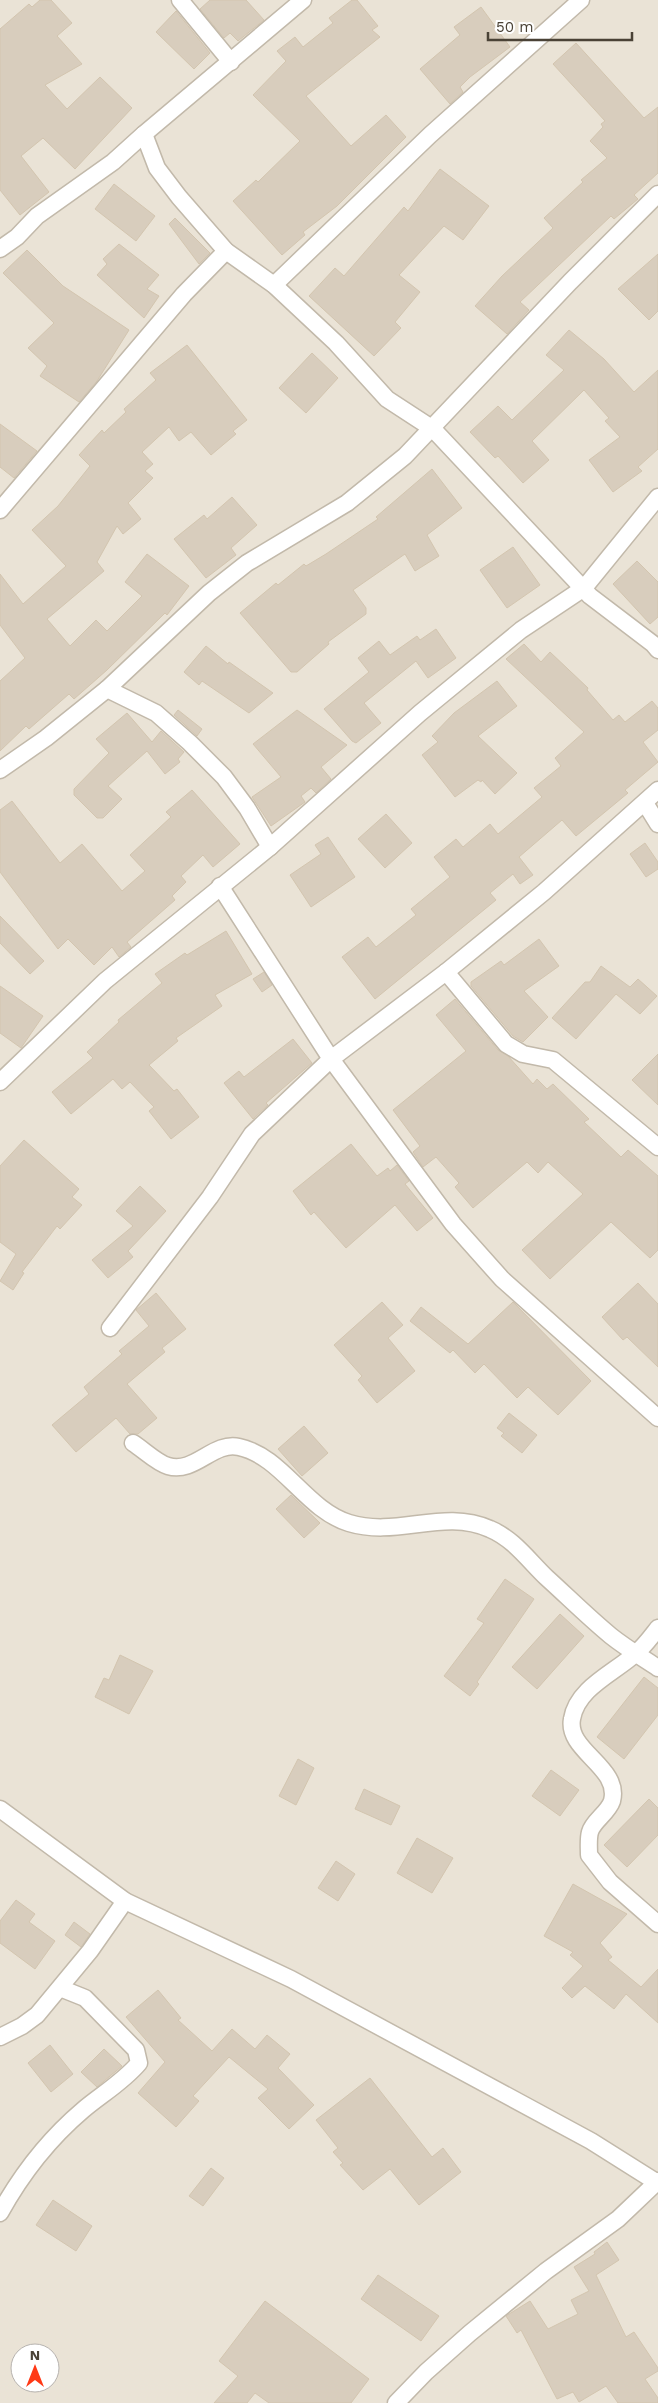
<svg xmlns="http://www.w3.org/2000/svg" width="658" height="2403" font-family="'Work Sans',sans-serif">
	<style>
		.residential { fill: #eae3d6; fill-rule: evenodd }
		.building { fill: #d8cdbd; stroke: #d3c5af }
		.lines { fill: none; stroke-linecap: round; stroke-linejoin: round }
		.minor-casing { stroke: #c2b9aa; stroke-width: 19 }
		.minor { stroke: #fff; stroke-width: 16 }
	</style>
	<rect width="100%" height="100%" fill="#f5f1e8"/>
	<path class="residential" d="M0 0H658V2403H0ZM20 2353H50V2383H20Z"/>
	<g class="building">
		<polygon points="40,0 51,0 72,23 57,36 82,64 45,85 67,109 100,77 132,108 75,169 43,138 21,156 49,192 20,215 0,190 0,29 29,4 32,7"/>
		<polygon points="210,0 246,0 264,20 238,41 230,33 224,38 200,9"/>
		<polygon points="352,0 357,0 378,26 372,30 380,37 306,96 351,146 386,115 406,137 337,206 303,232 305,235 282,255 233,201 256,180 258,182 300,141 253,95 286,61 277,51 295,37 303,47 333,23 329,18"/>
		<polygon points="481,7 510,47 470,77 460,87 463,92 450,104 420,69 460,35 454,27"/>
		<polygon points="176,11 210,53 194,69 156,32"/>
		<polygon points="576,43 644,118 658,107 658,173 634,195 638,199 614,219 611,216 520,302 529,310 507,334 475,306 502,276 553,228 544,218 583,182 581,180 607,158 590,141 603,127 601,124 605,121 553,64"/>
		<polygon points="440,169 489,206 463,240 444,226 399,275 420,292 395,322 401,328 374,356 309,296 335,268 344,276 404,207 408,211"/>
		<polygon points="114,184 155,216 136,241 95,209"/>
		<polygon points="175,218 210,253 199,264 169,224"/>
		<polygon points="119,244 159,275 147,289 159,296 144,318 97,275 107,264 103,259"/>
		<polygon points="27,250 63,286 129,330 97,381 79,402 40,376 47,366 28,348 54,323 3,273"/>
		<polygon points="658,254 658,311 649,320 618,289"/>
		<polygon points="569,330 604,359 634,392 658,370 658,449 638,467 642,471 613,492 589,460 620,437 605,421 609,418 584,390 532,441 549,460 523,483 498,456 495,458 470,432 498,406 512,420 564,370 546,355"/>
		<polygon points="187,345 247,420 233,431 236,434 211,455 191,432 179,441 169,427 142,452 153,464 145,471 153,478 128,503 141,519 123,534 117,526 97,562 104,571 47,619 70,646 96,620 107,631 142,596 125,582 147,554 189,586 167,615 165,613 107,670 74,699 69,694 29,729 26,726 0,751 0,681 25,658 0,625 0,574 23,604 66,566 32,530 58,506 90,466 79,455 102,430 104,433 126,412 124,409 156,380 150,373"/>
		<polygon points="312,353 338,378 306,413 279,388"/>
		<polygon points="0,424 37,451 14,478 0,467"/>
		<polygon points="432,469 462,508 427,535 439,556 415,571 405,554 353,590 366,608 366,614 328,642 329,644 297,672 291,672 240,613 276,583 278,585 304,564 306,566 326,554 378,519 376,517"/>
		<polygon points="232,497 257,525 231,548 236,555 206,578 174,539 204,515 207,519"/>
		<polygon points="513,547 540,585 507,608 480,570"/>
		<polygon points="637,561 658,582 658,617 650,624 613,584"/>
		<polygon points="436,629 456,658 428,678 416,661 364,703 381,723 356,743 352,741 324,709 369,672 358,658 379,641 390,655 417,636 420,640"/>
		<polygon points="524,644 541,662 550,652 588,688 587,690 613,720 619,715 625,722 652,701 658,708 658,730 643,742 658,762 625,790 628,793 576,836 562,820 519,857 533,875 520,884 513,874 490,893 496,900 375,999 342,957 368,937 376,947 416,915 411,909 450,877 434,857 456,839 463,847 490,824 498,834 542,797 534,788 561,766 555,758 584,732 506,659"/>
		<polygon points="206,646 228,664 229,662 273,693 249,713 202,681 199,685 184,672"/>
		<polygon points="497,681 517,706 478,736 517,773 495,794 482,780 481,782 478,780 455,797 422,755 438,742 432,736 454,713"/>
		<polygon points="178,710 202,729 197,736 174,715"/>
		<polygon points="297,710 347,745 321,767 331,779 316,793 311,788 301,796 305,802 271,826 252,797 281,777 253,744"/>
		<polygon points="127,713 152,742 161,731 184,752 178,759 180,762 165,774 147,751 108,786 122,799 103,818 97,818 74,795 74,789 109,753 96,739"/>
		<polygon points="192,790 240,844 213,867 203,855 181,876 186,882 172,896 175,900 127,942 131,947 119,957 112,947 94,965 68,939 58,949 0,872 0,810 12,801 60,863 82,844 122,891 145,871 130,855 171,817 166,812"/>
		<polygon points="386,814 412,843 385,868 358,839"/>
		<polygon points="328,837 355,877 311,907 290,875 321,854 315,845"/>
		<polygon points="645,843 658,862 658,869 646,877 630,854"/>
		<polygon points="0,916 44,961 30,974 0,943"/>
		<polygon points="226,931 252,974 215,995 222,1006 176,1038 178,1041 149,1065 174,1091 177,1089 199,1117 171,1139 149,1111 154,1107 130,1082 122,1089 113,1079 71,1114 52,1092 93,1058 87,1052 119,1022 118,1020 162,983 155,974 185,953 187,955"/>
		<polygon points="539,939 559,966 524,991 548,1017 523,1042 513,1036 471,986 471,982 501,961 504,965"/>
		<polygon points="601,966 630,987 638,979 657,996 640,1014 616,994 576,1039 552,1018 585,982 590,982"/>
		<polygon points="264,972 272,985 262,992 253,979"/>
		<polygon points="0,986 43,1016 21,1048 0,1033"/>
		<polygon points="455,999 498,1050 508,1056 533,1084 537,1079 547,1089 553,1084 589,1119 584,1122 621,1157 628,1150 658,1176 658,1250 650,1258 611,1222 550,1279 522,1250 583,1194 548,1162 538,1173 527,1162 473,1208 455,1187 459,1183 436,1157 423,1167 413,1152 420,1146 393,1110 466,1051 436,1015"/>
		<polygon points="293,1039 312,1063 266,1103 268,1105 253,1119 224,1083 239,1071 244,1077"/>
		<polygon points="658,1054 658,1105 632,1080"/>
		<polygon points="24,1140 79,1189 72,1197 82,1205 60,1229 57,1226 22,1272 24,1273 13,1290 0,1281 16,1254 0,1242 0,1166"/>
		<polygon points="351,1144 377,1176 388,1168 390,1171 397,1165 409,1181 405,1184 433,1218 417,1231 395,1205 346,1248 314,1212 311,1215 293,1191"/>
		<polygon points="140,1186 166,1211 128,1251 133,1257 108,1278 92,1260 133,1226 116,1211"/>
		<polygon points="638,1283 658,1304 658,1367 627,1337 623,1340 602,1317"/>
		<polygon points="156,1293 186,1329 162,1348 165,1352 127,1384 157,1418 138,1434 130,1434 116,1418 76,1452 52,1425 89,1394 84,1387 122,1354 119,1351 149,1326 136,1310"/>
		<polygon points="382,1302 403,1325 388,1338 415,1371 377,1403 358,1380 362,1376 334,1345"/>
		<polygon points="513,1302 591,1381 558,1415 528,1387 517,1398 484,1364 475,1373 453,1350 450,1353 410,1321 421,1307 468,1344"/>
		<polygon points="509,1413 537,1435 522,1453 501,1436 504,1433 497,1428"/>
		<polygon points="304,1426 328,1453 302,1476 278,1449"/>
		<polygon points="291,1495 320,1523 304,1538 276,1509"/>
		<polygon points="505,1579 534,1599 477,1682 479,1684 470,1696 444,1676 484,1623 477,1619"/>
		<polygon points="560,1614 584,1636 537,1689 512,1667"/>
		<polygon points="120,1655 153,1671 129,1714 95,1697 104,1678 109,1680"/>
		<polygon points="644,1677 658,1688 658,1715 624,1759 597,1737"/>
		<polygon points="298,1759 314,1768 296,1805 279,1796"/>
		<polygon points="551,1770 579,1790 560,1816 532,1796"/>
		<polygon points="364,1789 400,1806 391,1825 355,1809"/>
		<polygon points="649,1799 658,1808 658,1835 627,1867 604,1845"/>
		<polygon points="417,1838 453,1858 432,1893 397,1873"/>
		<polygon points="336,1861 355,1874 338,1901 318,1888"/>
		<polygon points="573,1884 627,1914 600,1943 612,1957 608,1960 641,1987 658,1969 658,2023 626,1994 614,2009 585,1986 572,1998 562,1988 583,1966 570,1955 573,1952 544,1936"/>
		<polygon points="16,1900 35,1914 29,1922 55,1941 35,1969 0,1943 0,1921"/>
		<polygon points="74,1922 90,1934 81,1947 65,1935"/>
		<polygon points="158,1990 181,2018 178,2020 212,2051 232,2029 255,2049 267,2035 290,2054 278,2068 314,2105 289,2129 258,2098 268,2089 229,2057 193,2096 199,2101 176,2127 138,2093 165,2062 126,2017"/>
		<polygon points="50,2045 73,2074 51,2092 28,2063"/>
		<polygon points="104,2049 122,2066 97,2087 81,2072"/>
		<polygon points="370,2078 432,2157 443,2148 461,2172 419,2205 390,2169 363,2190 340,2165 343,2163 333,2152 338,2148 316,2120"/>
		<polygon points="211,2168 224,2178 203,2206 189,2196"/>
		<polygon points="53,2200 92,2226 76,2251 36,2225"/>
		<polygon points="607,2242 619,2260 596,2275 626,2337 634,2332 658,2368 658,2371 645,2379 658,2398 658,2403 618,2403 606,2386 579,2402 573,2392 557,2399 521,2330 517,2333 506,2316 530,2301 548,2329 578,2314 571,2300 589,2291 574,2267 595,2254 594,2252"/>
		<polygon points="378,2275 439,2316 421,2341 361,2299"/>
		<polygon points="265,2301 369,2379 351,2403 269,2403 255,2393 247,2403 214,2403 238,2376 219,2361"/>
	</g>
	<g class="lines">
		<g class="minor-casing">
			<g id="minor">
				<polyline points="180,0 231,62"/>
				<polyline points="144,134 157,168 179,197 226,251 274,285 336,343 387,399 433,429 590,596 653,644 658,650"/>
				<polyline points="0,249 17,237 37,216 113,162 144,134 303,0"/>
				<polyline points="274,285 430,135 581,0"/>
				<polyline points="0,510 184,294 226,251"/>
				<polyline points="107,689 156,713 190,743 224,777 247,808 270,847"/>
				<polyline points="0,770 46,738 107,689 209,593 247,563 347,503 405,456 570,282 658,194"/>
				<polyline points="645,803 658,824"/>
				<polyline points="220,886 331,1059 453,1224 502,1279 658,1418"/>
				<polyline points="446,972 506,1044 523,1054 553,1060 658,1147"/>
				<polyline points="0,1082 105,981 270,847 420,713 521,630 584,588 658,497"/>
				<polyline points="110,1328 210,1197 252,1134 331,1059 446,972 544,892 658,790"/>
				<path d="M133 1443C144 1450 157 1463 168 1466 195 1474 213 1441 239 1447 282 1456 306 1510 349 1523 398 1538 443 1508 490 1529 514 1539 529 1561 547 1578 568 1597 589 1618 611 1636 626 1648 643 1658 658 1668"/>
				<path d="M658 1628C651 1637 644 1647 635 1654 614 1673 577 1688 572 1719 566 1751 621 1767 612 1801 608 1813 593 1821 590 1832 588 1839 589 1848 589 1855L610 1882 658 1924"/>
				<polyline points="0,1809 125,1901 291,1979 591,2141 656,2182"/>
				<polyline points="0,2037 22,2026 37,2015 90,1951 125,1901"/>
				<path d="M0 2213C21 2175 50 2138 83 2110 102 2094 123 2082 139 2063L136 2050 85 1998 60 1988"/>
				<polyline points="396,2403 426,2372 470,2333 546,2271 618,2219 658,2181"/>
			</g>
		</g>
		<use href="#minor" class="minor"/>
	</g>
	<g transform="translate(35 2368)"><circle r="24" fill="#ffffff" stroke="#b7b3af"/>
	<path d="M0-4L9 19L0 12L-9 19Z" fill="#ff3916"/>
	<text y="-8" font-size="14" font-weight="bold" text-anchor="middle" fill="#4a4236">N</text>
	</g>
	<path d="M488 32v8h144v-8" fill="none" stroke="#4a4236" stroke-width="2.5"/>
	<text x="496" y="32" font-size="15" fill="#4a4236" stroke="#ffffff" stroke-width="4" paint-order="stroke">50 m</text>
</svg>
